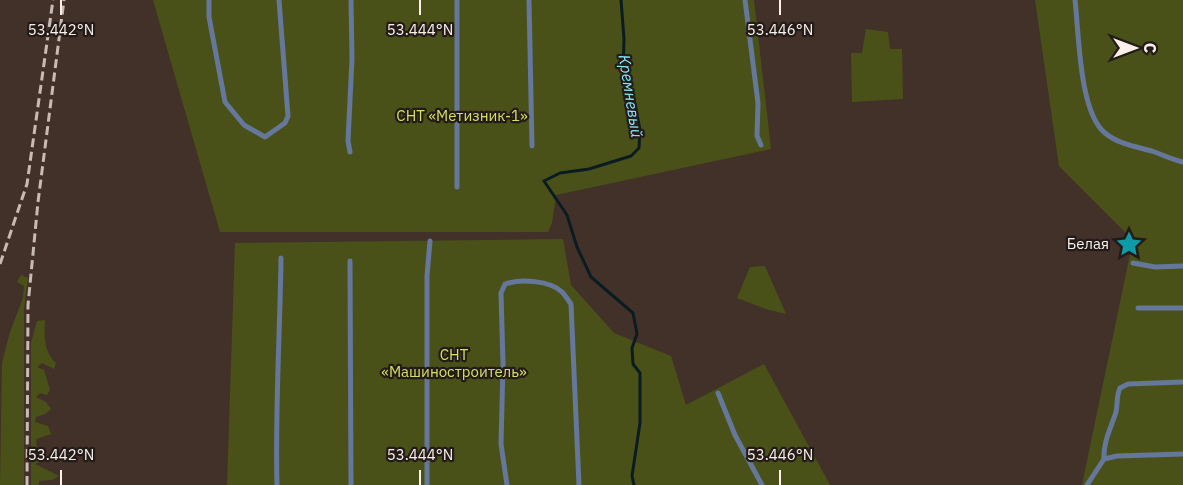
<svg xmlns="http://www.w3.org/2000/svg" width="1183" height="485" font-family="'IBM Plex Sans',sans-serif">
	<style>
		.green { fill: #4a5118 }
		.lines { fill: none; stroke-linecap: round; stroke-linejoin: round }
		.stream { stroke: #0a1c21; stroke-width: 3 }
		.service { stroke: #65779a; stroke-width: 5 }
		.rail { stroke: #c7bbb4; stroke-width: 3; stroke-dasharray: 9 4.5; stroke-linecap: butt }
		.ticks { fill: none; stroke: #fbf0ea; stroke-width: 2 }
		.labels { text-anchor: middle; stroke-width: 4.5; stroke-linejoin: round; paint-order: stroke }
		.park-label { font-size: 15px; fill: #d1e25d; stroke: #231b17 }
		.poi-label { font-size: 15px; fill: #fbf0ea; stroke: #231b17; text-anchor: end }
		.water-label { font-size: 16px; font-style: italic; fill: #89e4ff; stroke: #231b17 }
		.ticks-label { font-size: 15px; text-anchor: middle; fill: #fbf0ea; stroke: #231b17; stroke-width: 4.5; stroke-linejoin: round; paint-order: stroke }
	</style>
	<rect width="100%" height="100%" fill="#423129"/>
	<g class="green">
		<polygon points="153,0 754,0 771,149 556,195 552,223 548,232 220,232"/>
		<polygon points="1035,0 1183,0 1183,485 1082,485 1133,240 1059,166"/>
		<polygon points="866,29 888,32 890,49 902,49 903,99 852,102 851,53 862,53"/>
		<polygon points="563,239 571,285 614,333 671,356 686,405 764,364 830,485 227,485 235,243"/>
		<polygon points="765,266 786,314 766,309 737,298 750,267"/>
		<polygon points="21,275 28,278 24,307 24,485 0,485 2,363 10,332 23,298 24,286 17,282"/>
		<path d="M45 320C44 335 44 353 56 363L54 369 42 363 37 367 44 370 50 390 47 395 40 393 36 397 46 402 51 409 45 414 36 417 35 422 48 426 51 434 36 439 37 449 42 452 43 460 35 464 59 476 52 480 39 481V485H31V343L37 321Z"/>
	</g>
	<g class="lines">
		<polyline class="stream" points="621,0 624,39 623,72 635,104 640,130 639,148 631,156 589,169 560,173 544,181 567,215 577,247 591,277 633,313 637,334 632,348 633,364 640,373 640,423 632,476 634,485"/>
		<g class="service">
			<polyline points="209,0 209,17 225,102 244,125 265,137 285,123 288,116 279,0"/>
			<polyline points="457,0 457,187"/>
			<polyline points="529,0 532,146"/>
			<polyline points="745,0 758,103 757,136 761,145"/>
			<path d="M1075 0C1079 33 1079 112 1105 133 1118 144 1137 147 1152 151 1163 155 1173 160 1183 162"/>
			<polyline points="350,152 348,141 352,59 351,0"/>
			<polyline points="350,261 351,485"/>
			<polyline points="1133,263 1155,267 1183,266"/>
			<polyline points="1138,308 1183,308"/>
			<polyline points="718,393 735,435 762,485"/>
			<path d="M1104 459C1103 442 1111 428 1116 412 1118 404 1116 396 1120 388L1128 384 1183 382"/>
			<path d="M277 485C275 409 280 333 281 258"/>
			<polyline points="427,485 427,276 430,241"/>
			<path d="M507 485 501 444 503 364 501 293 505 284C520 279 550 280 562 292 565 295 568 300 571 304L579 485"/>
			<polyline points="1087,485 1104,459 1117,456 1183,454"/>
		</g>
		<g class="rail">
			<polyline points="0,264 27,184 53,0"/>
			<polyline points="27,485 28,305 38,202 64,0"/>
		</g>
	</g>
	<path class="ticks" d="M61 0V15M420 0V15M780 0V15M61 470V485M420 470V485M780 470V485"/>
	<defs>
		<g id="sight-bare" transform="scale(2.07)"><path d="M0-6L1.8-2.2L6-1.7L2.9 1.2L3.7 5.4L0 3.3L-3.7 5.4L-2.9 1.2L-6-1.7L-1.8-2.2Z" fill="#0f9aa8" stroke="#231b17" stroke-width="2.5" paint-order="stroke"/></g>
	</defs>
	<g fill-rule="evenodd">
		<use href="#sight-bare" x="1129" y="244"/>
	</g>
	<g class="labels">
		<g class="park-label">
			<text x="462" y="121">СНТ «Метизник-1»</text>
			<text x="454" y="360">СНТ<tspan x="454" dy="17">«Машиностроитель»</tspan></text>
		</g>
		<g class="poi-label">
			<text x="1109" y="249">Белая</text>
		</g>
		<g class="water-label">
			<text transform="translate(631 96) rotate(81)" y="6">Кремневый</text>
		</g>
	</g>
	<g class="ticks-label">
		<text x="61" y="35">53.442°N</text>
		<text x="420" y="35">53.444°N</text>
		<text x="780" y="35">53.446°N</text>
		<text x="61" y="460">53.442°N</text>
		<text x="420" y="460">53.444°N</text>
		<text x="780" y="460">53.446°N</text>
	</g>
	<g transform="translate(1135 48) rotate(90)" stroke="#231b17" stroke-width="4.5" paint-order="stroke">
	<path d="M0-4.5L10 22L0 15L-10 22Z" fill="#fbf0ea"/>
	<text y="-9" font-size="16" font-weight="bold" text-anchor="middle" fill="#fbf0ea">С</text>
	</g>
</svg>
